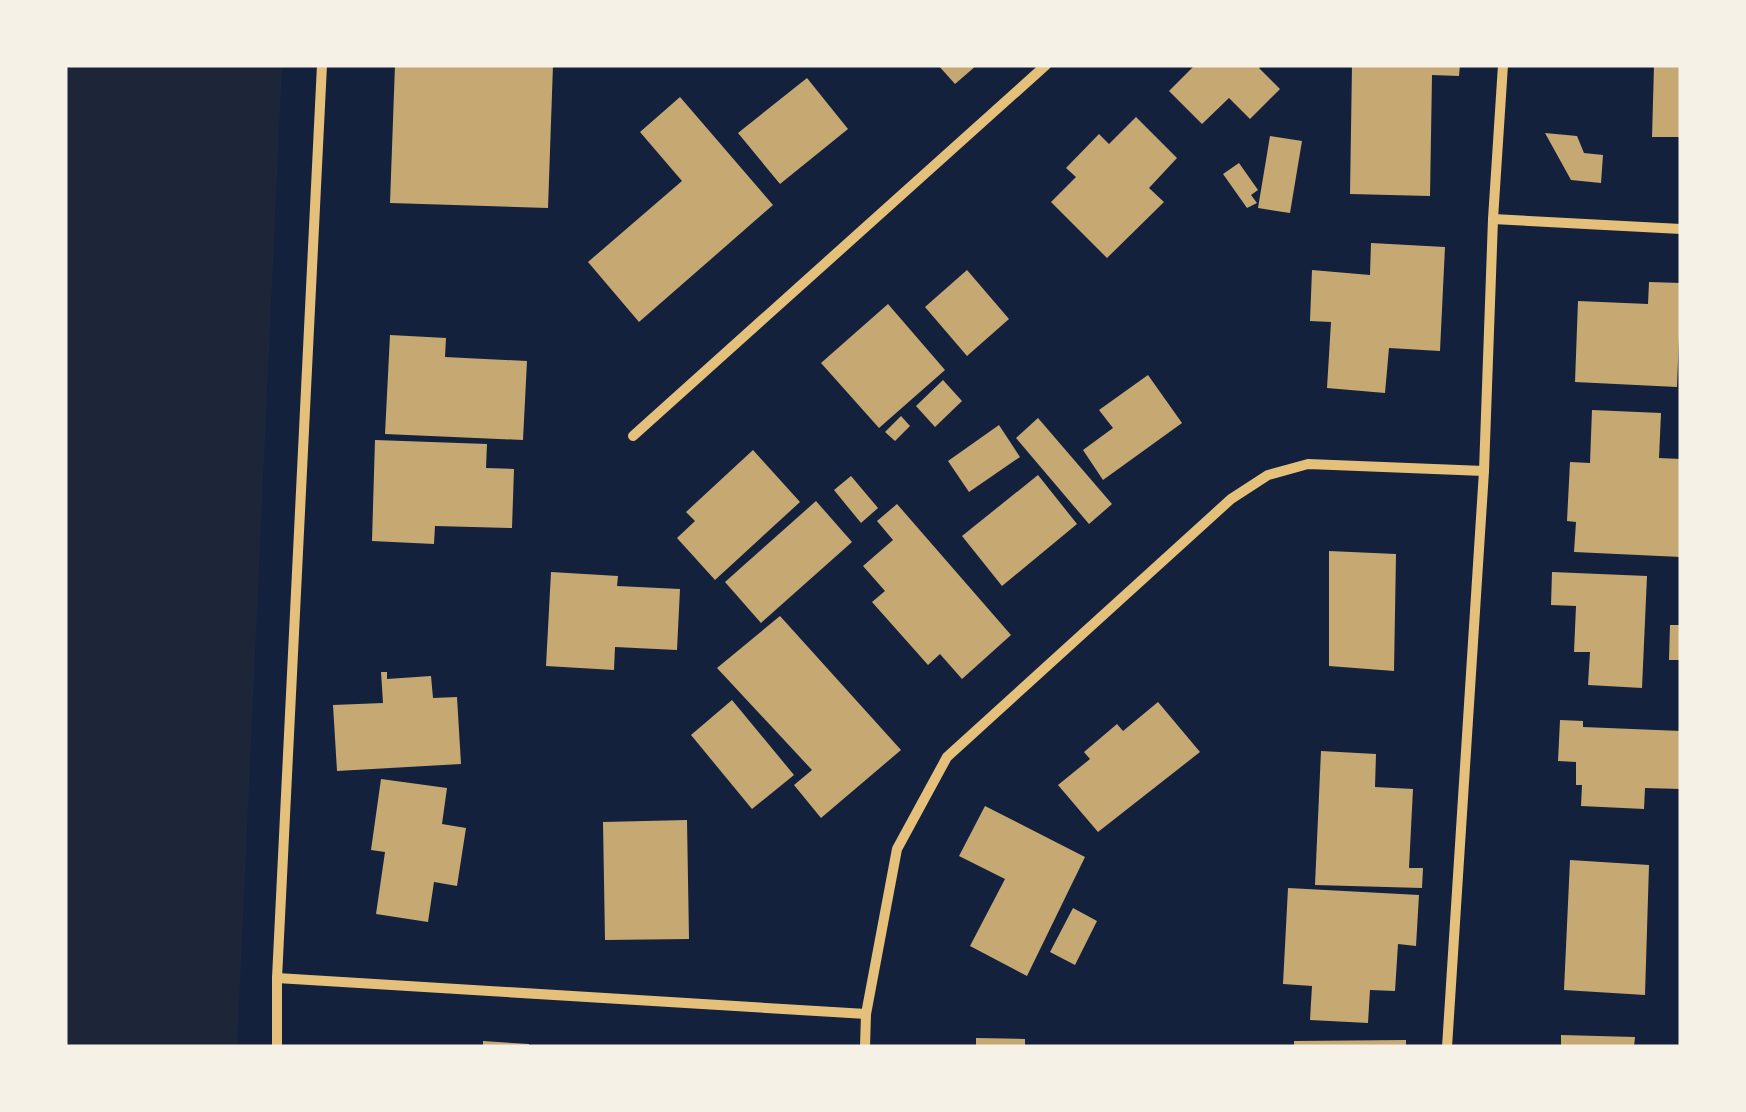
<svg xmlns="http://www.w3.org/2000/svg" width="1746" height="1112" font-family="Montserrat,sans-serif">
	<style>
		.green { fill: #1d2539 }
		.building { fill: #c6a872 }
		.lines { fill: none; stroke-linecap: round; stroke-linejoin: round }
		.minor { stroke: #e5c07b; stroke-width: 10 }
	</style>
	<rect width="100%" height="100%" fill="#14213d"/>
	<polygon class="green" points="65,65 282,65 237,1047 65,1047"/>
	<g class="building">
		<polygon points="395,65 553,65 548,208 390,203"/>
		<polygon points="938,65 977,65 955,84"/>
		<polygon points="1195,65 1262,65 1259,68 1280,89 1250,119 1229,98 1202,124 1169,91"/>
		<polygon points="1352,65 1460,65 1459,76 1432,75 1430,196 1350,194"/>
		<polygon points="1654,66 1681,67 1681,137 1652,137"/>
		<polygon points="807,78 848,129 780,184 738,133"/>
		<polygon points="680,97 773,205 639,322 588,262 682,181 640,132"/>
		<polygon points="1136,117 1177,158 1149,188 1164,202 1107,258 1051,202 1076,177 1066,168 1099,134 1109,144"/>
		<polygon points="1545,133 1577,136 1584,153 1603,155 1601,183 1571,180"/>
		<polygon points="1270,136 1302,141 1290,213 1258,208"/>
		<polygon points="1239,163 1258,190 1251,195 1257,203 1247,208 1223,174"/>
		<polygon points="1371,243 1445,247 1440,351 1389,348 1385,393 1327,388 1331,322 1310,321 1312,270 1370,275"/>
		<polygon points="967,270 1009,319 967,356 925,307"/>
		<polygon points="1649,282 1681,283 1677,387 1575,382 1578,301 1648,304"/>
		<polygon points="888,304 945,370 879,428 821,363"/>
		<polygon points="390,335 446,338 445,357 527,361 523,440 385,434"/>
		<polygon points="1148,375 1182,423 1103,480 1083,450 1113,428 1099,410"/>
		<polygon points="943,380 962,401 935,427 916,406"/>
		<polygon points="1592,410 1661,413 1659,458 1681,459 1681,557 1574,552 1576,522 1567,521 1570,462 1590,463"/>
		<polygon points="901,416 910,426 895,441 885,432"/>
		<polygon points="1038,418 1112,504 1089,524 1016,438"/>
		<polygon points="999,425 1020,457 969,492 948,461"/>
		<polygon points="375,440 487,444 486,468 514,469 512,528 435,526 434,544 372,541"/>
		<polygon points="753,450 800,502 715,580 677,538 695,521 686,512"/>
		<polygon points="1038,475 1077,524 1002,586 962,536"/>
		<polygon points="851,476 878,508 861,523 834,490"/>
		<polygon points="816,501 852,542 761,623 725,582"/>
		<polygon points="897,504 1011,635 962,679 940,654 928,665 872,602 885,591 863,566 893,540 877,521"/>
		<polygon points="1329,551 1396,554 1394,671 1329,666"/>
		<polygon points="551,572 618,576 617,586 680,589 677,650 615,647 614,670 546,666"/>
		<polygon points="1552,572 1647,576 1642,688 1588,685 1590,652 1574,652 1576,606 1551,605"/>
		<polygon points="780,616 901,750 821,818 794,785 812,770 717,668"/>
		<polygon points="1670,625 1681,625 1681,660 1669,660"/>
		<polygon points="381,672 387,672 387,679 431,676 433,698 457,697 461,764 337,771 333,705 383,703"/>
		<polygon points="732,700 794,775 752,809 691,735"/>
		<polygon points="1158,702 1200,752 1098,832 1058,785 1090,759 1084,752 1117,724 1123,731"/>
		<polygon points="1560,720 1583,721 1583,727 1681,731 1681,789 1645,788 1644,809 1581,806 1582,785 1576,785 1576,762 1558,761"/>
		<polygon points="1321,751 1376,754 1375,787 1413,789 1409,868 1423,868 1422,888 1315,885"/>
		<polygon points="381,779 447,788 442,824 466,828 457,886 434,882 428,922 376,914 385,852 371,850"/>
		<polygon points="985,806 1085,857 1027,976 970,946 1005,879 959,856"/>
		<polygon points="687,820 689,939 605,940 603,822"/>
		<polygon points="1570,860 1649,865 1645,995 1564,990"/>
		<polygon points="1288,888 1419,895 1416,946 1398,944 1395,991 1370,990 1368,1023 1310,1020 1312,986 1283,984"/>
		<polygon points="1073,908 1097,921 1075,965 1050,952"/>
		<polygon points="1561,1035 1635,1037 1634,1047 1561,1047"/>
		<polygon points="976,1038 1025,1039 1025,1047 976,1047"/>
		<polygon points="1406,1040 1406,1047 1294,1047 1294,1041"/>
		<polygon points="483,1041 529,1044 529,1047 483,1047"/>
	</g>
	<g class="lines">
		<g class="minor">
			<polyline points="1493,219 1681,229"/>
			<polyline points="633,436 1046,65"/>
			<polyline points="277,978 866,1014"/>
			<polyline points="277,1047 277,978 322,65"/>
			<polyline points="865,1047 866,1014 897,849 947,757 1231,499 1268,475 1308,464 1484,471"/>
			<polyline points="1447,1047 1484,471 1493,219 1503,65"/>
		</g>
	</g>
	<rect width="1746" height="1112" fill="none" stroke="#f6f1e7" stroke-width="135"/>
</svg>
